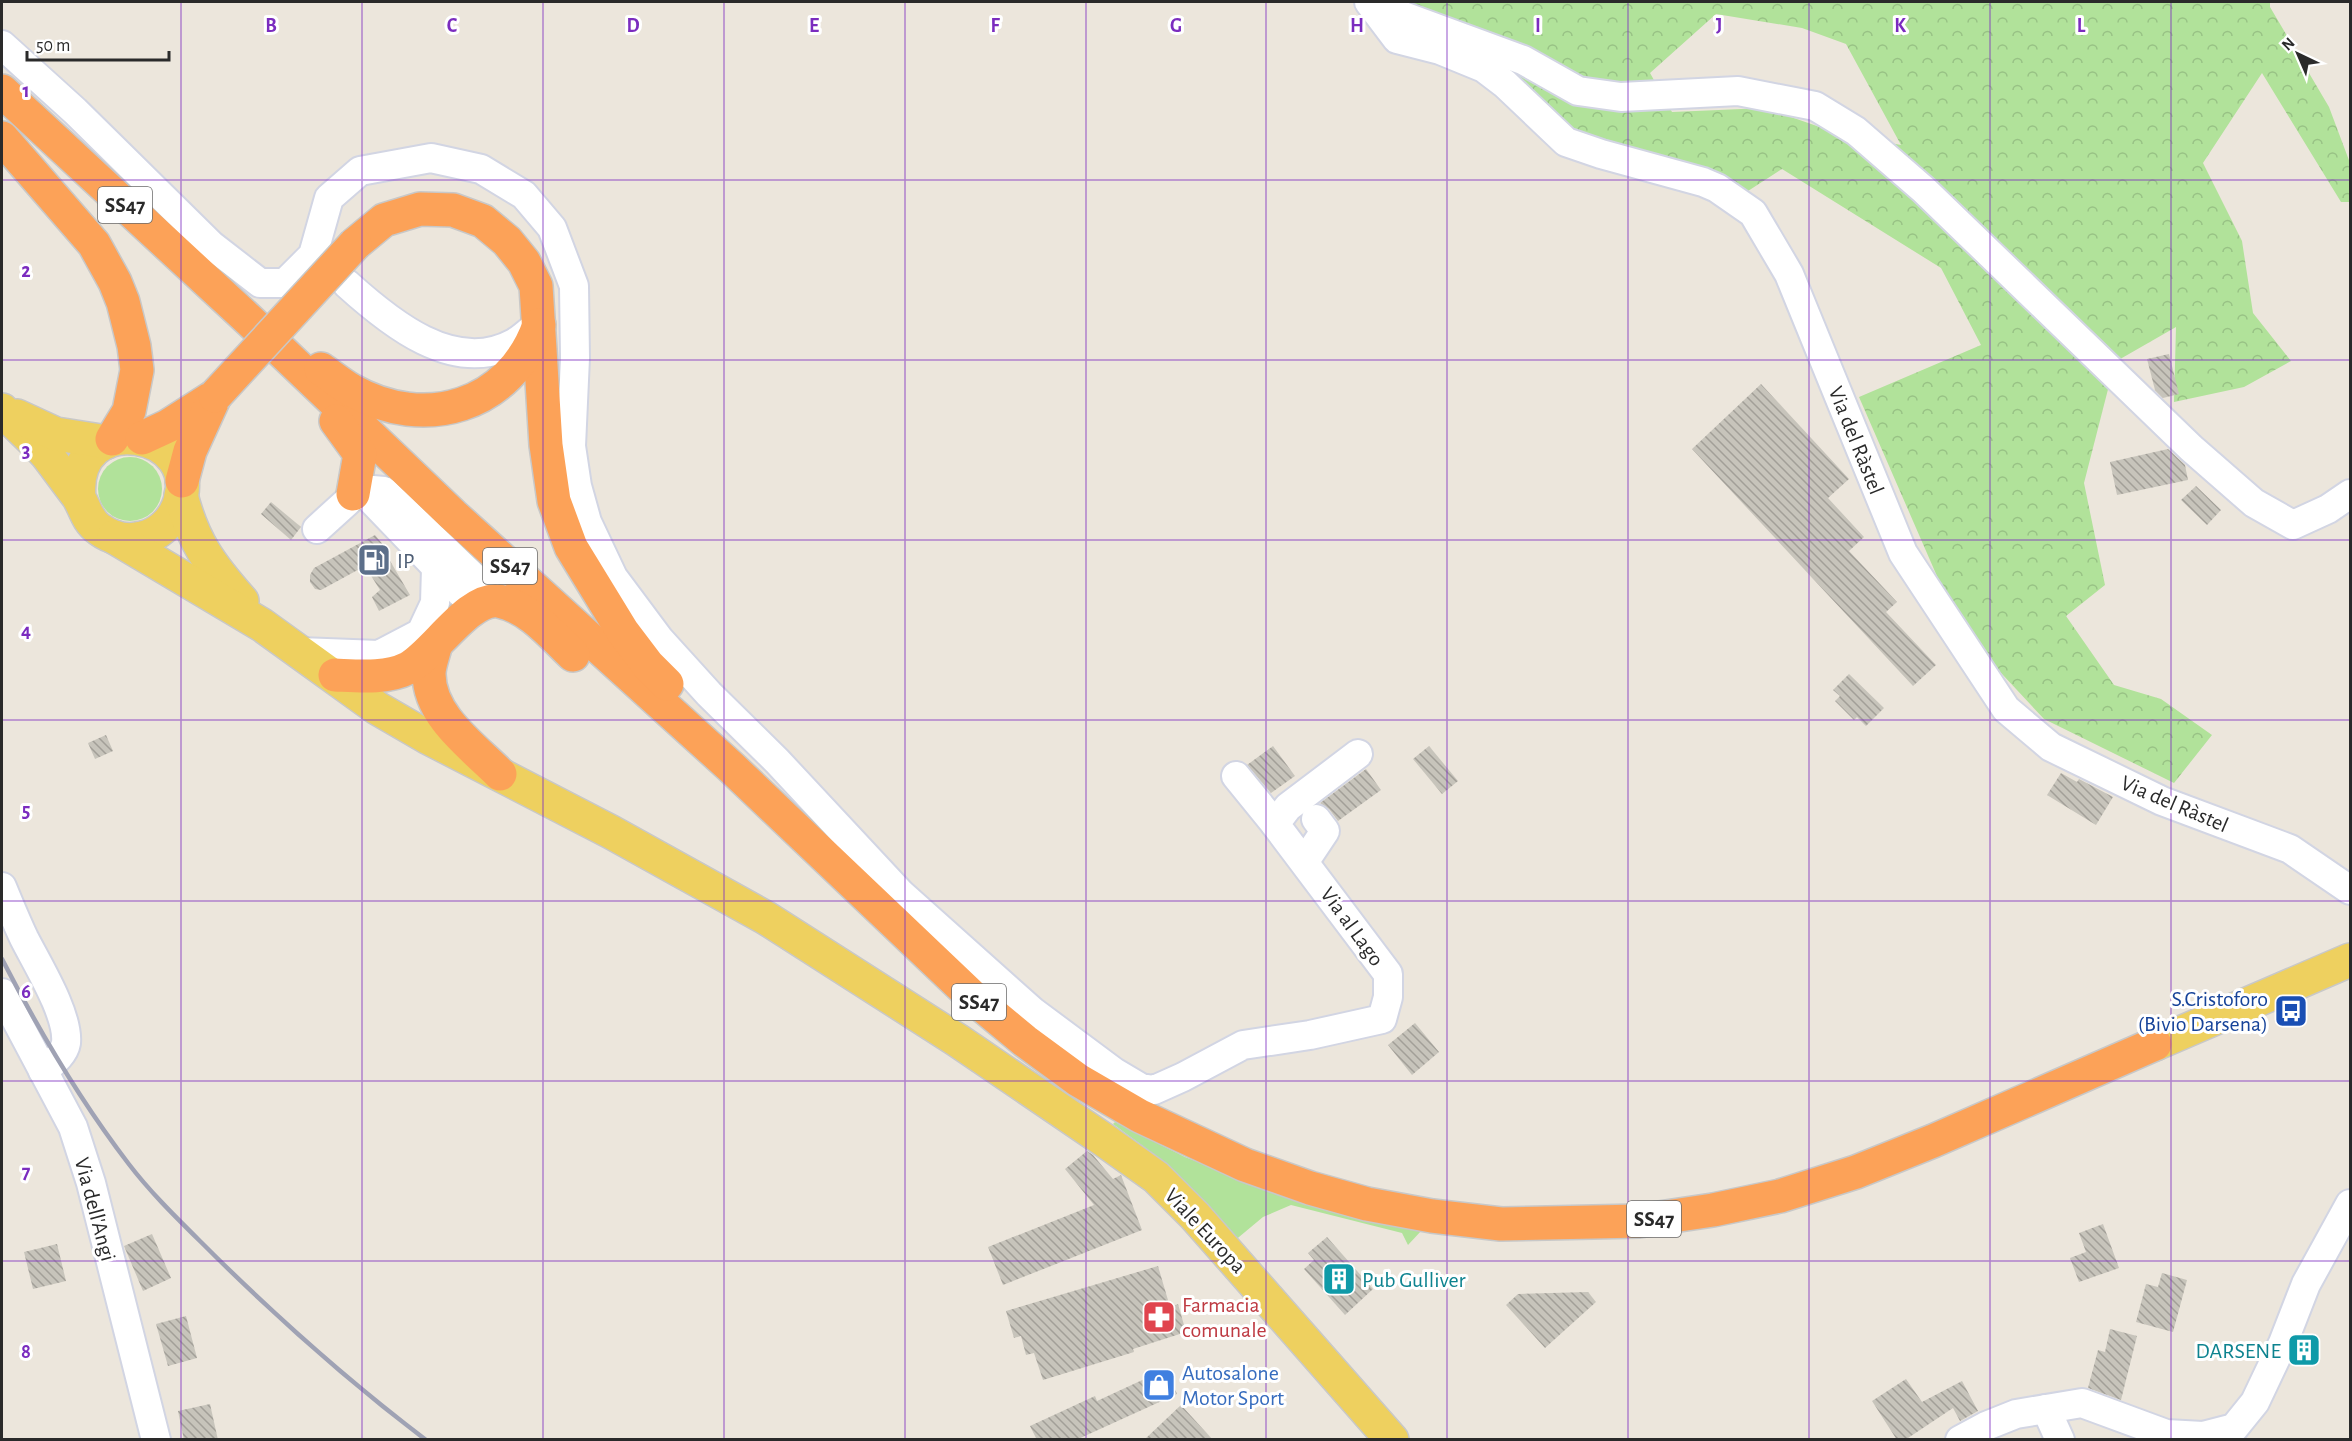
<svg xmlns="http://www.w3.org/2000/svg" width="2352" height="1441" font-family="'Alegreya Sans',sans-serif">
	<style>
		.grass { fill: #b1e29a }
		.forest { fill: url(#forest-crowns); fill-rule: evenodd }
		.building { fill: url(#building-back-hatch) }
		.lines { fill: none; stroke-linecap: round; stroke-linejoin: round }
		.minor-casing { stroke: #d2d5e3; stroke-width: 32 }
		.major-casing { stroke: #c8c8c8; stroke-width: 36 }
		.highway-casing { stroke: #c8c8c8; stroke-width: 36 }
		.minor { stroke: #fff; stroke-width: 28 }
		.major { stroke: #eed05f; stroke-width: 33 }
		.highway { stroke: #fca258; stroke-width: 33 }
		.rail { stroke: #9fa2b4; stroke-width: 4.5 }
		.highway-bridge-casing { stroke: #c8c8c8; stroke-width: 36; stroke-linecap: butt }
		.highway-bridge { stroke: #fca258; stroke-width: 33 }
		.grid { fill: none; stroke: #7b2cbf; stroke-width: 1.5; stroke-opacity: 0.55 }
		.labels { text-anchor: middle; stroke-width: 6; stroke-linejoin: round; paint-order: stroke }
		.shield { fill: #fff; stroke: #6a6a6a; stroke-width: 1.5 }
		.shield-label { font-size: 21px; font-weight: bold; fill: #2a2a2a }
		.street-label { font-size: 22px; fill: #2a2a2a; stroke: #fff }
		.service-label { font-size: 22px; fill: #4e5e75; stroke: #fff; text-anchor: start }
		.transit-label { font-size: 22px; fill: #164399; stroke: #fff; text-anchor: end }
		.culture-label { font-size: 22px; fill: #0d838f; stroke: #fff; text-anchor: start }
		.health-label { font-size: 22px; fill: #be3a42; stroke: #fff; text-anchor: start }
		.shop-label { font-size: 22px; fill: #366cbe; stroke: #fff; text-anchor: start }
		.grid-label { font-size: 20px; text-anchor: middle; font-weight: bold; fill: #7b2cbf; stroke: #fff; stroke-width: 6; stroke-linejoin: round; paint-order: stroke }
	</style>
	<defs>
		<pattern id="forest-crowns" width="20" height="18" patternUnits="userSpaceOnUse" patternTransform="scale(1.5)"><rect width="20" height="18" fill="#b1e29a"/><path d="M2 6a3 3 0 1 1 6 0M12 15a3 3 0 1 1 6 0" fill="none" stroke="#98c285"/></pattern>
		<pattern id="building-back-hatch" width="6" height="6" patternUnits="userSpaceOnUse" patternTransform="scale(1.5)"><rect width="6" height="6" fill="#c7c4bb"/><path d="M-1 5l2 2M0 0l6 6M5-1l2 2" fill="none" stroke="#a29f98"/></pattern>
	</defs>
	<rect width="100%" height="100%" fill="#ece6dc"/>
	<g class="grass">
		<circle cx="130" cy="489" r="32"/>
		<polygon points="1115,1122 1185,1157 1279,1193 1422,1230 1408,1245 1402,1233 1291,1205 1263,1217 1233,1242 1178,1179 1147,1149 1113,1124"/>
	</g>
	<path class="forest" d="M1405 2H2270V7L2329 107 2350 163V202H2341L2262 73 2203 163 2242 241 2253 313 2291 361 2244 387 2174 402 2176 327 2115 362 2084 483 2105 585 2066 616 2114 685 2161 699 2212 735 2174 783 2044 719 1960 629 1859 397 1981 345 1941 268 1782 169 1748 191 1559 132ZM1716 14 1802 28 1846 44 1901 145 1837 133 1765 108 1672 112 1650 73Z"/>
	<g class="building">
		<polygon points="2169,354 2179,394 2163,398 2155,390 2147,359"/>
		<polygon points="1761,384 1849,479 1828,498 1864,537 1849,551 1897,602 1886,612 1936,665 1913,686 1692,449"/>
		<polygon points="2168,449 2185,465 2188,480 2117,495 2110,462"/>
		<polygon points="2196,486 2221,510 2207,525 2181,500"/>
		<polygon points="271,502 301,527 291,540 261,514"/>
		<polygon points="375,535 385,547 386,554 410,595 379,611 372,597 380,590 365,566 321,590 315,589 310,582 310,575 314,568"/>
		<polygon points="1849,674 1884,708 1866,726 1857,717 1854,720 1835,701 1840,696 1833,690"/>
		<polygon points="106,735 113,751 95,759 88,743"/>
		<polygon points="1273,746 1295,776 1271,793 1247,765"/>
		<polygon points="1429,746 1458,781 1442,794 1413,759"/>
		<polygon points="1366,769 1381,790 1338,821 1329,809 1320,803"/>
		<polygon points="2061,773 2077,782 2079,779 2113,797 2096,825 2047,795"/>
		<polygon points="1415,1023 1439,1052 1412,1075 1388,1045"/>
		<polygon points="1087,1151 1093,1155 1113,1179 1121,1175 1142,1230 1003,1285 988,1247 1094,1205 1065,1169"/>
		<polygon points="2103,1224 2119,1268 2079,1282 2070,1258 2086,1252 2079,1233"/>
		<polygon points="152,1234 171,1278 143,1291 124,1246"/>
		<polygon points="1327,1237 1373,1289 1345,1315 1304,1269 1314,1260 1308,1253"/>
		<polygon points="57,1244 66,1281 33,1289 24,1252"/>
		<polygon points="1158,1266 1170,1307 1178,1304 1186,1332 1133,1349 1134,1352 1043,1380 1034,1353 1026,1355 1021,1336 1014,1338 1006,1311"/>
		<polygon points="2162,1273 2187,1280 2173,1332 2136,1322 2146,1284 2158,1287"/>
		<polygon points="1588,1292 1596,1302 1545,1348 1506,1305 1518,1294"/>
		<polygon points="186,1316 197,1358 168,1366 156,1324"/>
		<polygon points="2110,1329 2137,1336 2121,1400 2088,1388 2098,1350 2105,1352"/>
		<polygon points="1166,1369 1177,1394 1076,1440 1037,1440 1030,1426 1095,1396 1097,1401"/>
		<polygon points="1906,1379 1922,1402 1962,1381 1978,1411 1960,1421 1953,1408 1905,1440 1897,1440 1872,1401"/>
		<polygon points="210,1404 218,1440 184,1440 178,1411"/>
		<polygon points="1181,1405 1213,1440 1144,1440"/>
	</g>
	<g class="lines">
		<g class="minor-casing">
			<g id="minor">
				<polyline points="1369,2 1397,39 1440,50 1484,68 1505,84 1566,142 1601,154 1703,182 1717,188 1753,213 1789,274 1903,553 2006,709 2051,747 2162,801 2290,849 2350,890"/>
				<polyline points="1372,2 1403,16 1523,60 1578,91 1621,97 1738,91 1815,106 1856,131 1924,190 2191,448 2254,503 2293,525 2328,509 2350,494"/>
				<polyline points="2,45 75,111 211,245 260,283 285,283 313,255 329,198 360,171 431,158 481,169 524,195 552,228 574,286 575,358 571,446 577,486 587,522 613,577 660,640 709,694 777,761 901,894 1032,1011 1114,1072 1141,1088 1154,1090 1183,1077 1243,1045 1310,1035 1382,1019 1388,997 1388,974 1275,824 1288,807 1358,754"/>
				<path d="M347 284C389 322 454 376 514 343 523 338 531 330 539 323"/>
				<polyline points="317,529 361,489 384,491 485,588 487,602 473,600 461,593 361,489"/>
				<polyline points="300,652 379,655 421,633 435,603 436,568"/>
				<polyline points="1236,776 1275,824"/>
				<polyline points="1305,861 1325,831 1316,819"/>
				<path d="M2 887C9 904 16 921 24 938 37 964 69 1015 66 1043 64 1055 51 1064 43 1071"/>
				<polyline points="2,993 73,1127 91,1183 156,1440"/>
				<polyline points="2046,1409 2060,1440"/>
				<polyline points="1960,1440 1986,1426 2016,1414 2082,1403 2166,1434 2203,1436 2234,1428 2255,1402 2283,1343 2306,1284 2350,1204"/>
			</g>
		</g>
		<g class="major-casing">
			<g id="major">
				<path d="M2 410C16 425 33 439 47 455 57 468 67 482 77 495 85 506 86 520 99 529 111 538 127 542 142 538 158 535 172 522 178 507 209 430 70 404 79 498"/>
				<polyline points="17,416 56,434 107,442"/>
				<path d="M181 495C193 542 210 565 242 601"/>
				<polyline points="114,537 262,625 377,708 427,737 611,832 766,918 957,1040 1104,1140 1156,1177 1195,1216 1392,1440"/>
				<polyline points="2155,1044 2350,960"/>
			</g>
		</g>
		<g class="highway-casing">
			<g id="highway">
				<polyline points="2,91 249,320 453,515 731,767 978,1002 1025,1041 1078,1080 1140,1116 1245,1165 1310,1188 1367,1204 1432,1216 1501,1224 1639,1221 1713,1210 1780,1196 1856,1172 1933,1141 2155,1044"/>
				<polyline points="2,138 94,244 115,282 123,302 134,346 137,370 129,411 112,439"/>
				<polyline points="355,244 384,220 420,209 453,210 483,221 507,241 524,262 536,286 546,445 554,501 571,547 623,632 648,665 667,684"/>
				<path d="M321 369C331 376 341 384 351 390 425 432 510 407 539 325"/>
				<polyline points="336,421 360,454 353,494"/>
				<polyline points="142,438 168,426 215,396"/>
				<polyline points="182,481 190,451 215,396"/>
				<path d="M435 647C433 656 429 665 429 674 429 716 472 746 500 774"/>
				<path d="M335 675C358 676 386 679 408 668 434 654 469 596 499 601 529 607 552 635 573 655"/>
			</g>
		</g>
		<use href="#minor" class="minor"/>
		<use href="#major" class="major"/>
		<use href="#highway" class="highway"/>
		<path class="rail" d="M2 959C38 1029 79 1099 128 1163 153 1196 185 1226 214 1255 281 1321 351 1383 426 1440"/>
		<g class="highway-bridge-casing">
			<polyline id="highway-bridge" points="215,396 355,244"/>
		</g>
		<use href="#highway-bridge" class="highway-bridge"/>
	</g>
	<path class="grid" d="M181 2V1440M362 2V1440M543 2V1440M724 2V1440M905 2V1440M1086 2V1440M1266 2V1440M1447 2V1440M1628 2V1440M1809 2V1440M1990 2V1440M2171 2V1440M2 180H2350M2 360H2350M2 540H2350M2 720H2350M2 901H2350M2 1081H2350M2 1261H2350"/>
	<defs>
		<g id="fuel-square" transform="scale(1.725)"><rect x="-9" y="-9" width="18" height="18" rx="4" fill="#5c6f8a" stroke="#fff"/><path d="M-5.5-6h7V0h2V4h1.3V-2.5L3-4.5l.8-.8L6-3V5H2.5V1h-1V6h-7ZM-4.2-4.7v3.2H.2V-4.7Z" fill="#fff"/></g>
		<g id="bus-square" transform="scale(1.725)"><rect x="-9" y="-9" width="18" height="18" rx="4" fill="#1a4fb4" stroke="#fff"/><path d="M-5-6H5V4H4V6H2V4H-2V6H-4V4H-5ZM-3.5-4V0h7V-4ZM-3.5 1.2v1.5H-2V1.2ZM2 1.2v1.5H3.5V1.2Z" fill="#fff"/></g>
		<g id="building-square" transform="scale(1.725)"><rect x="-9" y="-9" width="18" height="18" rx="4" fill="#0f9aa8" stroke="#fff"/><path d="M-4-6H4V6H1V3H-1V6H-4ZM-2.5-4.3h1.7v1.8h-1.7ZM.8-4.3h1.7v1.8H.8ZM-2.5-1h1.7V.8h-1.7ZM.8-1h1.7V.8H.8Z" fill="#fff"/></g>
		<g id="pharmacy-square" transform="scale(1.725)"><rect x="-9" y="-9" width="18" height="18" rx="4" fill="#e0444e" stroke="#fff"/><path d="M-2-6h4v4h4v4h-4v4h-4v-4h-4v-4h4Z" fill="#fff"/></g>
		<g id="shop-square" transform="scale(1.725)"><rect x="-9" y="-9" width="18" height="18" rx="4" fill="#3f7fe0" stroke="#fff"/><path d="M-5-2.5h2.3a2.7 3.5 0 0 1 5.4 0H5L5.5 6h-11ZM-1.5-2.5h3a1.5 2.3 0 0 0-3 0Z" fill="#fff"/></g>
	</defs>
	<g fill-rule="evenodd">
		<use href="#fuel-square" x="374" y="560"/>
		<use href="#bus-square" x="2291" y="1011"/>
		<use href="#building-square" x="1339" y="1279"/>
		<use href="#pharmacy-square" x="1159" y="1317"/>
		<use href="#building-square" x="2304" y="1350"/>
		<use href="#shop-square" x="1159" y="1385"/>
	</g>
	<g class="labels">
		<g class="shield">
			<rect x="98" y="187" width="54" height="36" rx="4.5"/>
			<rect x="483" y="548" width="54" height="36" rx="4.5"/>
			<rect x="952" y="984" width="54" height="36" rx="4.5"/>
			<rect x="1627" y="1201" width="54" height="36" rx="4.5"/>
		</g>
		<g class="shield-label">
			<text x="125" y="212">SS47</text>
			<text x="510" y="573">SS47</text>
			<text x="979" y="1009">SS47</text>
			<text x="1654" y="1226">SS47</text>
		</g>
		<g class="street-label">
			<text transform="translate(1857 440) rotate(68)" y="8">Via del Ràstel</text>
			<text transform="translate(2175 803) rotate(23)" y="8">Via del Ràstel</text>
			<text transform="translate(1353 926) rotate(54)" y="8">Via al Lago</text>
			<text transform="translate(96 1209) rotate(75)" y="8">Via dell'Angi</text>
			<text transform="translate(1206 1230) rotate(47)" y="8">Viale Europa</text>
		</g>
		<g class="service-label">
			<text x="397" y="568">IP</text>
		</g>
		<g class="transit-label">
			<text x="2268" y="1006">S.Cristoforo<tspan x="2268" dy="25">(Bivio Darsena)</tspan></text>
		</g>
		<g class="culture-label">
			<text x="1362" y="1287">Pub Gulliver</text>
			<text x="2281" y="1358" text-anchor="end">DARSENE</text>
		</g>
		<g class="health-label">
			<text x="1182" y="1312">Farmacia<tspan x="1182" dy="25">comunale</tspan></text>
		</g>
		<g class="shop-label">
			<text x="1182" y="1380">Autosalone<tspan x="1182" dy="25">Motor Sport</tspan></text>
		</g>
	</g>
	<g class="grid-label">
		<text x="271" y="32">B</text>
		<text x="452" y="32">C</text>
		<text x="633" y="32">D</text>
		<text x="814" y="32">E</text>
		<text x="995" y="32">F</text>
		<text x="1176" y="32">G</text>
		<text x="1357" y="32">H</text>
		<text x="1538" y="32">I</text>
		<text x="1719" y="32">J</text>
		<text x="1900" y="32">K</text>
		<text x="2081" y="32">L</text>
		<text x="26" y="97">1</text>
		<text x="26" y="277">2</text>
		<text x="26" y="457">3</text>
		<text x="26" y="637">4</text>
		<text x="26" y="817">5</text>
		<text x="26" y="998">6</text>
		<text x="26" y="1178">7</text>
		<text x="26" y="1358">8</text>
	</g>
	<rect width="2352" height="1441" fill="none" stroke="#2a2a2a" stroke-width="6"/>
	<g transform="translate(2298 54) rotate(316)" stroke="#ffffff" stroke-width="4.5" paint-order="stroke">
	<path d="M0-4.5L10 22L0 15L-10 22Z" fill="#2a2a2a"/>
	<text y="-9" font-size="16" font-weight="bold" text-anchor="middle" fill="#2a2a2a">N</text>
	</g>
	<path d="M27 51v9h142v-9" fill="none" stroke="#2a2a2a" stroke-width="3"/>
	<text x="36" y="51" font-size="18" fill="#2a2a2a" stroke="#ffffff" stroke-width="4.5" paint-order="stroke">50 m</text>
</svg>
